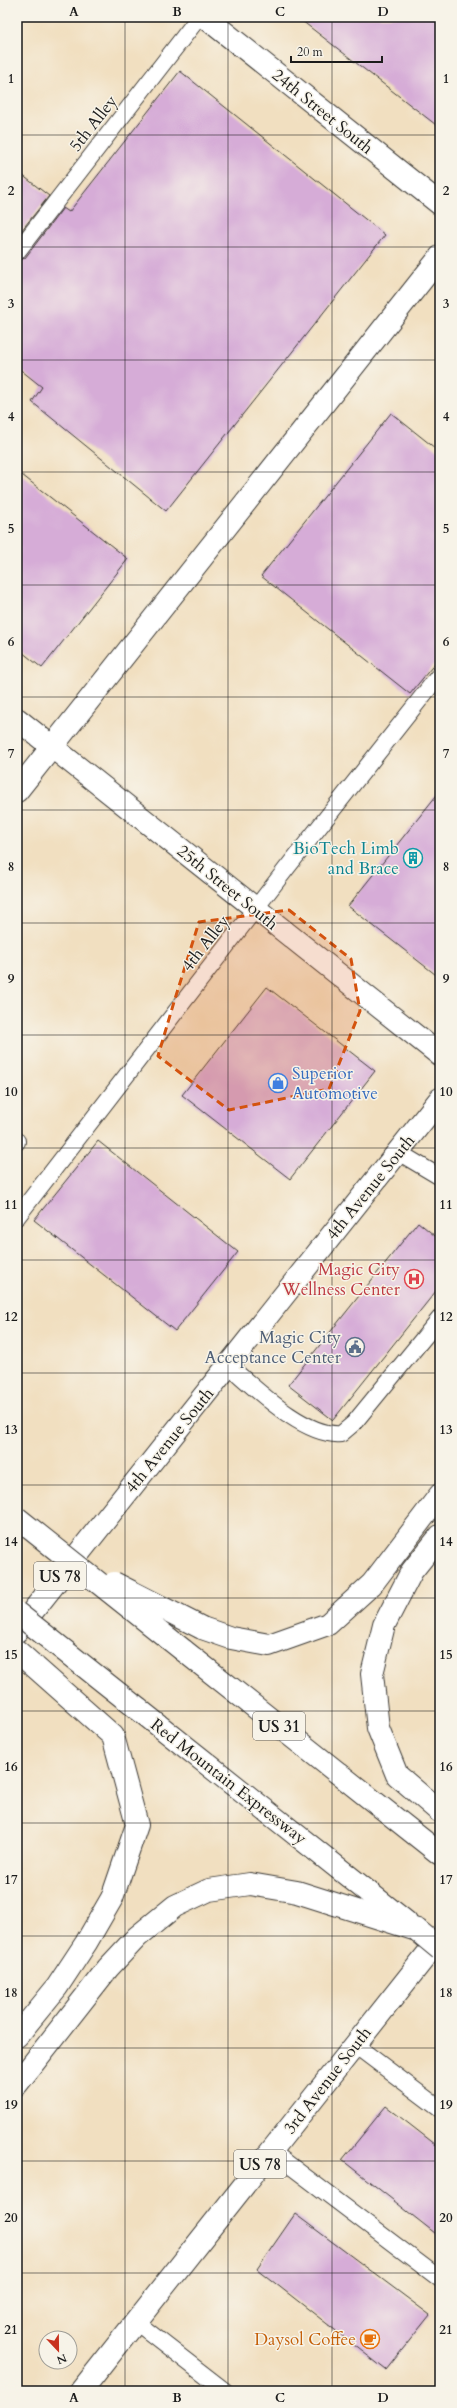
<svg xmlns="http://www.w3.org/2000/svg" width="457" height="2408" font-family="Cardo,serif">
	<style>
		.building { fill: #d6acd7 }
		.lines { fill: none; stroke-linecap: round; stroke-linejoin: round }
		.lane-casing { stroke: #3c3935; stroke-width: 18 }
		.street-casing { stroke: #3c3935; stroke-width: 24 }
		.secondary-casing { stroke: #3c3935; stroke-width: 24 }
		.primary-casing { stroke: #3c3935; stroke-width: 24 }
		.highway-casing { stroke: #3c3935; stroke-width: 24 }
		.lane { stroke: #fff; stroke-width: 16 }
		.street { stroke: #fff; stroke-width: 22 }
		.secondary { stroke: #fff; stroke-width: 22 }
		.primary { stroke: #fff; stroke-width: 22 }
		.highway { stroke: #fff; stroke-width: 22 }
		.highway-bridge-casing { stroke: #3c3935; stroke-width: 24; stroke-linecap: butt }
		.highway-bridge { stroke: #fff; stroke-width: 22 }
		.marked { fill: #d4530e; fill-opacity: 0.2; stroke: #d4530e; stroke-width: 3; stroke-dasharray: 8 5; stroke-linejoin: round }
		.grid { fill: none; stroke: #1c1c1c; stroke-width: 1; stroke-opacity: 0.55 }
		.labels { text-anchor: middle; stroke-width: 3; stroke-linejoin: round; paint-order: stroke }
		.shield { fill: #f7f3e8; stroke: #5e5c59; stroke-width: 1 }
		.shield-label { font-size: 16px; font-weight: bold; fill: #1c1c1c }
		.street-label { font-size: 17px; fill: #1c1c1c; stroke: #f7f3e8 }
		.culture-label { font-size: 17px; fill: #0d838f; stroke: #f7f3e8; text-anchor: end }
		.shop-label { font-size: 17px; fill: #366cbe; stroke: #f7f3e8; text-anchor: start }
		.health-label { font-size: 17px; fill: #be3a42; stroke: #f7f3e8; text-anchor: end }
		.service-label { font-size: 17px; fill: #4e5e75; stroke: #f7f3e8; text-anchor: end }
		.food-label { font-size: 17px; fill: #c56008; stroke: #f7f3e8; text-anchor: end }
		.neatline { fill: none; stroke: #1c1c1c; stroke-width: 1.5 }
		.grid-label { font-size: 13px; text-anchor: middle; font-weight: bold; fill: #1c1c1c }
	</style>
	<rect width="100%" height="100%" fill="#f7f3e8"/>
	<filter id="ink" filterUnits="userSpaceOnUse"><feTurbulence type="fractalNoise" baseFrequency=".025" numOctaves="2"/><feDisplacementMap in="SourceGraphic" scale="8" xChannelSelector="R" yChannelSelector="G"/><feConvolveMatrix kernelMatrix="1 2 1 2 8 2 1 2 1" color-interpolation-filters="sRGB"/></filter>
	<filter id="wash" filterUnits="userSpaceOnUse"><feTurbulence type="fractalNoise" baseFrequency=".012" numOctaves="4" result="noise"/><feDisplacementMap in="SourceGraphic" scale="16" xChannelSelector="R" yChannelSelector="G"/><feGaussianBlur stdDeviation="0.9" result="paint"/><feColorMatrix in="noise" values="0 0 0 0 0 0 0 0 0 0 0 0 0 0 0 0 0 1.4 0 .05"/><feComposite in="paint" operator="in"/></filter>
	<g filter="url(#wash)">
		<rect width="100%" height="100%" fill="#f1dfc0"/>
		<g id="blocks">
			<g class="building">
				<polygon points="297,17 440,17 440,128"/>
				<polygon points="180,71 385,235 166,511 32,402 42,387 17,367 17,261 25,258 63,208 69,212"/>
				<polygon points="17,171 49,196 17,236"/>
				<polygon points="391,413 440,452 440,657 410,694 261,576"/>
				<polygon points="17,471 128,559 42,668 17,648"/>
				<polygon points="440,791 440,978 348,906"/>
				<polygon points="267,987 375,1071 290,1179 182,1095"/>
				<polygon points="98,1141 238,1252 175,1331 34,1220"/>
				<polygon points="418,1222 440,1240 440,1286 333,1420 288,1385"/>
				<polygon points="386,2106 440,2148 440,2237 342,2160"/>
				<polygon points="295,2214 430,2315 386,2370 257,2269"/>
			</g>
		</g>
	</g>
	<g filter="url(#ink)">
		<use href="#blocks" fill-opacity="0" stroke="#3c3935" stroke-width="1"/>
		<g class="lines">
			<g class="lane-casing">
				<g id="lane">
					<polyline points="17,252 199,17"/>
					<polyline points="17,1141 17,1142"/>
					<polyline points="398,1152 440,1177"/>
					<polyline points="17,1217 286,869 440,674"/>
					<path d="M228 1365C255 1388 304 1437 341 1434L354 1423 440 1318"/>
					<polyline points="355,2045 440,2109"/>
					<polyline points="271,2151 440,2279"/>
					<polyline points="136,2322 225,2391"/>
				</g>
			</g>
			<g class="street-casing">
				<polyline id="street" points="17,719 440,1055"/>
			</g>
			<g class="secondary-casing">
				<g id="secondary">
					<polyline points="205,17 440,204"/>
					<polyline points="17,791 440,257"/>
				</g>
			</g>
			<g class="primary-casing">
				<g id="primary">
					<polyline points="17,1631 440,1099"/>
					<polyline points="81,2391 440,1938"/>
				</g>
			</g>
			<g class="highway-casing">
				<g id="highway">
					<polyline points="440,1536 412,1571 384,1625 372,1674 378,1728 397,1775 440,1812"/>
					<polyline points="202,1628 231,1638 269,1645 328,1624 372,1584 440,1495"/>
					<polyline points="183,1650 440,1854"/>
					<polyline points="17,1651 113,1736 137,1825 112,1898 86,1943 57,1987 17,2036"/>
					<polyline points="138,1709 406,1922"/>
					<polyline points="17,2084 108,1968 137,1937 175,1906 209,1890 250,1884 297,1892 417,1930"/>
				</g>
			</g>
			<use href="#lane" class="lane"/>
			<use href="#street" class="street"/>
			<use href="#secondary" class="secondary"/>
			<use href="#primary" class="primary"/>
			<use href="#highway" class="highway"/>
			<g class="highway-bridge-casing">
				<g id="highway-bridge">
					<polyline points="17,1518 183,1650"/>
					<polyline points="114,1583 202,1628"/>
					<polyline points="17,1613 138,1709"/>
					<polyline points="417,1930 440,1949"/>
				</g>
			</g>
			<use href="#highway-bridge" class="highway-bridge"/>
		</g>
	</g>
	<path class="marked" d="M289 910 351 959 360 1011 329 1089 229 1110 158 1056 174 1002 199 922Z"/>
	<path class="grid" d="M125 17V2391M228 17V2391M332 17V2391M17 135H440M17 247H440M17 360H440M17 472H440M17 585H440M17 697H440M17 810H440M17 923H440M17 1035H440M17 1148H440M17 1260H440M17 1373H440M17 1485H440M17 1598H440M17 1711H440M17 1823H440M17 1936H440M17 2048H440M17 2161H440M17 2273H440"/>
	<defs>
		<g id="building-ring" transform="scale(1)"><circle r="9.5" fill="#f7f3e8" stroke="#0f9aa8" stroke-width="1.5"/><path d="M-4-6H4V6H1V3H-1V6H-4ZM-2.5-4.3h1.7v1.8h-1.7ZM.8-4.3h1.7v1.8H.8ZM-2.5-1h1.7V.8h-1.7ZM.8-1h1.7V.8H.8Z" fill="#0f9aa8"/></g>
		<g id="shop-ring" transform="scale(1)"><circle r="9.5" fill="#f7f3e8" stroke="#3f7fe0" stroke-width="1.5"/><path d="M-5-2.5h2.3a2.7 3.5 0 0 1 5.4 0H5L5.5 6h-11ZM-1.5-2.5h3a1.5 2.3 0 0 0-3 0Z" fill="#3f7fe0"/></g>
		<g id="hospital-ring" transform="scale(1)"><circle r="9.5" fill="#f7f3e8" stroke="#e0444e" stroke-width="1.5"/><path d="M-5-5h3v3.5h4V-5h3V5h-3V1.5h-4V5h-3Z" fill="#e0444e"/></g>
		<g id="civic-ring" transform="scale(1)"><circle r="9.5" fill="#f7f3e8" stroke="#5c6f8a" stroke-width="1.5"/><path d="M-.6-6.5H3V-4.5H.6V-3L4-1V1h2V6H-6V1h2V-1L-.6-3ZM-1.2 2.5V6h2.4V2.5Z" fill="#5c6f8a"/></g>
		<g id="cafe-ring" transform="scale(1)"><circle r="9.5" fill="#f7f3e8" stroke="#e8710a" stroke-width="1.5"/><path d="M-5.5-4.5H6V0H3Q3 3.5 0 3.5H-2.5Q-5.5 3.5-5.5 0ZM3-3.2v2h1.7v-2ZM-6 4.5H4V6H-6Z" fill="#e8710a"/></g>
	</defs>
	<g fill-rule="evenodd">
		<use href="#building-ring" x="413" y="858"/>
		<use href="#shop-ring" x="278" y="1083"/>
		<use href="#hospital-ring" x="414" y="1279"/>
		<use href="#civic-ring" x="355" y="1347"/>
		<use href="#cafe-ring" x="370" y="2339"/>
	</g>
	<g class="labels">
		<g class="shield">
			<rect x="34" y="1562" width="52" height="28" rx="3"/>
			<rect x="253" y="1712" width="52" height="28" rx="3"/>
			<rect x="234" y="2150" width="52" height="28" rx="3"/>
		</g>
		<g class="shield-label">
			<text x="60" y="1582">US 78</text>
			<text x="279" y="1732">US 31</text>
			<text x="260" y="2170">US 78</text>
		</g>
		<g class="street-label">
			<text transform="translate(323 111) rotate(39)" y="6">24th Street South</text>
			<text transform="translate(93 123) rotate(-52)" y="6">5th Alley</text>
			<text transform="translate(228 887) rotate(39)" y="6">25th Street South</text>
			<text transform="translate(205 943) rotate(-52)" y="6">4th Alley</text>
			<text transform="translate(370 1187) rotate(-51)" y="6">4th Avenue South</text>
			<text transform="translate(169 1440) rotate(-51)" y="6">4th Avenue South</text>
			<text transform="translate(229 1781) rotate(38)" y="6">Red Mountain Expressway</text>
			<text transform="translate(327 2080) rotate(-52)" y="6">3rd Avenue South</text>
		</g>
		<g class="culture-label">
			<text x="399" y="854">BioTech Limb<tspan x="399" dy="20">and Brace</tspan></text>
		</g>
		<g class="shop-label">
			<text x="292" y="1079">Superior<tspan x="292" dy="20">Automotive</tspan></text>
		</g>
		<g class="health-label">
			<text x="400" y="1275">Magic City<tspan x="400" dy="20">Wellness Center</tspan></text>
		</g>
		<g class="service-label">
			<text x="341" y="1343">Magic City<tspan x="341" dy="20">Acceptance Center</tspan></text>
		</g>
		<g class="food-label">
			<text x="356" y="2345">Daysol Coffee</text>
		</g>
	</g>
	<rect width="457" height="2408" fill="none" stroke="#f7f3e8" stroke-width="44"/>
	<g transform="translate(58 2350) rotate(158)"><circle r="19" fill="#f7f3e8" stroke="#9f9d96"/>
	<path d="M0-3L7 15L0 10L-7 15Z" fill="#c8321e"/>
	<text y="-6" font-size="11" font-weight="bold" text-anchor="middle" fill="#1c1c1c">N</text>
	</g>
	<path d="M291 56v6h91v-6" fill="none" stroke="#1c1c1c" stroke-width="2"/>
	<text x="297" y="56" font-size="12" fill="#1c1c1c" stroke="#f7f3e8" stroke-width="3" paint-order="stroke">20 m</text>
	<rect x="22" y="22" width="413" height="2364" class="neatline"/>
	<g class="grid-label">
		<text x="74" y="16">A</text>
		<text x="177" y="16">B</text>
		<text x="280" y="16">C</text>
		<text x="383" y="16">D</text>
		<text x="11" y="83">1</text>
		<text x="446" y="83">1</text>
		<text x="11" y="195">2</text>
		<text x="446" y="195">2</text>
		<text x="11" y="308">3</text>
		<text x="446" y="308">3</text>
		<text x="11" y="421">4</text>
		<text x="446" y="421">4</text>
		<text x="11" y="533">5</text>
		<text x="446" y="533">5</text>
		<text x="11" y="646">6</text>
		<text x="446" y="646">6</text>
		<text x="11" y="758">7</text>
		<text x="446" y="758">7</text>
		<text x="11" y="871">8</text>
		<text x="446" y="871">8</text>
		<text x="11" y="983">9</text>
		<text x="446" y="983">9</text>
		<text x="11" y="1096">10</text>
		<text x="446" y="1096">10</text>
		<text x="11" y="1209">11</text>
		<text x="446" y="1209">11</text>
		<text x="11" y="1321">12</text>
		<text x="446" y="1321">12</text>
		<text x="11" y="1434">13</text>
		<text x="446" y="1434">13</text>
		<text x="11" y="1546">14</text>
		<text x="446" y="1546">14</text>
		<text x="11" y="1659">15</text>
		<text x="446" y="1659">15</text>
		<text x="11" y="1771">16</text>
		<text x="446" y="1771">16</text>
		<text x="11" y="1884">17</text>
		<text x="446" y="1884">17</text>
		<text x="11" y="1997">18</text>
		<text x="446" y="1997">18</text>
		<text x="11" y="2109">19</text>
		<text x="446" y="2109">19</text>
		<text x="11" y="2222">20</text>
		<text x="446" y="2222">20</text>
		<text x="11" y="2334">21</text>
		<text x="446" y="2334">21</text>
		<text x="74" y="2402">A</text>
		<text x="177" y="2402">B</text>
		<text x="280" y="2402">C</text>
		<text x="383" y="2402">D</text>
	</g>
</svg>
